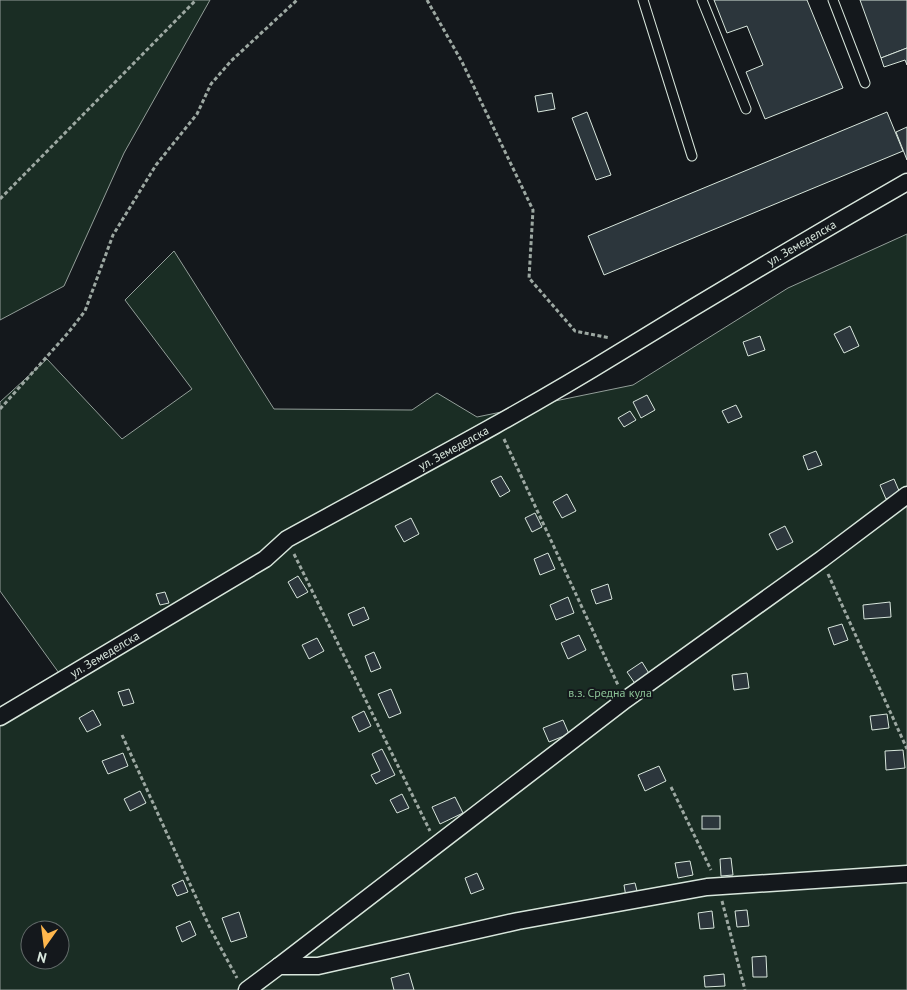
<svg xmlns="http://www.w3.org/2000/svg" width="907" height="990" font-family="'PT Sans',sans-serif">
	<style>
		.green { fill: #1a2d24; stroke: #939e99; fill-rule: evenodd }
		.building { fill: #2c363c; stroke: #d8e6dc }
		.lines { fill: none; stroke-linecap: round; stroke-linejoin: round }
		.lane-casing { stroke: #d8e6dc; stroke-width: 11 }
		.street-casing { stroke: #d8e6dc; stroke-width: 19 }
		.path { stroke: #9da8a2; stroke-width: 3; stroke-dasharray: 4 2.5; stroke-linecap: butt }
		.lane { stroke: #14181c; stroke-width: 9 }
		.street { stroke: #14181c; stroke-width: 16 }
		.labels { text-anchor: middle; stroke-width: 4; stroke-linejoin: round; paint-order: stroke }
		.street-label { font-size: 12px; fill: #d8e6dc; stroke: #14181c }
		.park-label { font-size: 12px; fill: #8ac095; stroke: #14181c }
	</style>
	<rect width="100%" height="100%" fill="#14181c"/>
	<g class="green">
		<polygon points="0,0 210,0 124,153 64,286 0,320"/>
		<path d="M907 234V990H0V710L64 680 0 591V402L47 359 122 439 192 389 125 300 174 251 274 409 412 410 437 393 477 417 633 385 788 288ZM30 930H60V960H30Z"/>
	</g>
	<g class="building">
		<polygon points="714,0 807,0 843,88 765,119 746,72 763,65 747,26 727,33"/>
		<polygon points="860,0 907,0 907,48 881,58"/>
		<polygon points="907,48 907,65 905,60 884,67 881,58"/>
		<polygon points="552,93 555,109 538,112 535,96"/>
		<polygon points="587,112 611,175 596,180 572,118"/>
		<polygon points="887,112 903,151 604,275 588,236"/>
		<polygon points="907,127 907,160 896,132"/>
		<polygon points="850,326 859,346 844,353 834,334"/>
		<polygon points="760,336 765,350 748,356 743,342"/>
		<polygon points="647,395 655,410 641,418 633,402"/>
		<polygon points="736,405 742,417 728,423 722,411"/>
		<polygon points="630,411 636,420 624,427 618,418"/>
		<polygon points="816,451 822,465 808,470 803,456"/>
		<polygon points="501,476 510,491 500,497 491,481"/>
		<polygon points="894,479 900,493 886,499 880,485"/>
		<polygon points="567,494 576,511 562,518 553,502"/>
		<polygon points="535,513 542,527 532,532 525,518"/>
		<polygon points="411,518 419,534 404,542 395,526"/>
		<polygon points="785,526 793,542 777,550 769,534"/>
		<polygon points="548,553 555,569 540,575 534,559"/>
		<polygon points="298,576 308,592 297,598 288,582"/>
		<polygon points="608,584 612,599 596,604 591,590"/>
		<polygon points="165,592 169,603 160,605 156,594"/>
		<polygon points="568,597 574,613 556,620 550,605"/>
		<polygon points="890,602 891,617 864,619 863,605"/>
		<polygon points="364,607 369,619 353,626 348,614"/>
		<polygon points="842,624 848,640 834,645 828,628"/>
		<polygon points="579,635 586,650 568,659 561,643"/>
		<polygon points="317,638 324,651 309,659 302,645"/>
		<polygon points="374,652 381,668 371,672 365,656"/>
		<polygon points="642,662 650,675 636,685 627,672"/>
		<polygon points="747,673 749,688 734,690 732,675"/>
		<polygon points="129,689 134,703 123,706 118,692"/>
		<polygon points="391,689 401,713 389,718 378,694"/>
		<polygon points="93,710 101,725 87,732 79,718"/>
		<polygon points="364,711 371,726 359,732 352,717"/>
		<polygon points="887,714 889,728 872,730 870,716"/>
		<polygon points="563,720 569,734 549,742 543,728"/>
		<polygon points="382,749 395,775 376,784 371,775 380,771 372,754"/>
		<polygon points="903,750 905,768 886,770 885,751"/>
		<polygon points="123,753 128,766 108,774 102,761"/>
		<polygon points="659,766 666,781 645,791 638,775"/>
		<polygon points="140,791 146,803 130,811 124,799"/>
		<polygon points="402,794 409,808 397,813 390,800"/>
		<polygon points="455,797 463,813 440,824 432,807"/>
		<rect x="702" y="816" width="18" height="13"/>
		<polygon points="731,858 733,875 721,876 720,859"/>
		<polygon points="690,861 693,875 678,878 675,863"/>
		<polygon points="477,873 484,889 471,894 465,878"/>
		<polygon points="183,880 188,892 177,896 172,885"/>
		<polygon points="635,883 638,895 626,897 624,885"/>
		<polygon points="747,910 749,926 737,927 735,911"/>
		<polygon points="712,911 714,928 700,929 698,913"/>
		<polygon points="239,912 247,937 231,942 222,918"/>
		<polygon points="190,921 196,935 182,942 176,927"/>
		<polygon points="57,924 65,939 60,941 60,930 44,930"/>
		<polygon points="766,956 767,977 753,977 752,957"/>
		<polygon points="409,973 414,990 394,990 391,978"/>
		<polygon points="724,974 725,986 705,987 704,976"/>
	</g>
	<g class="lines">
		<g class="lane-casing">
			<g id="lane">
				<polyline points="643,0 692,156"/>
				<polyline points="702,0 746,109"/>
				<polyline points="833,0 865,83"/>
			</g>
		</g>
		<g class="street-casing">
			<g id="street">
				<path id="s1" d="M0 717 265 559 287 539C398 478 510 420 617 354 713 295 809 238 907 182"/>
				<polyline points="279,966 625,700 822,559 907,495"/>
				<polyline points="247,990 279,966 318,966 518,921 707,887 907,874"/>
			</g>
		</g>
		<g class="path">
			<polyline points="427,0 462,62 533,210 529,278 575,331 610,338"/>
			<polyline points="0,199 196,0"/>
			<polyline points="0,409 68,333 85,311 113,235 156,165 197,114 211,84 231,61 297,0"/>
			<polyline points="504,439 618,685"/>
			<polyline points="294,554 430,831"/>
			<polyline points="828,574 907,749"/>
			<polyline points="122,735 210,928 237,978"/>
			<polyline points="671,787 711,870"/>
			<polyline points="722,901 745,990"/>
		</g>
		<use href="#lane" class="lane"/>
		<use href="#street" class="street"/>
	</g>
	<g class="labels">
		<g class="street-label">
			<text dy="4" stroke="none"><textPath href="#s1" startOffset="932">ул. Земеделска</textPath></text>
			<text dy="4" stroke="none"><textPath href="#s1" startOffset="528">ул. Земеделска</textPath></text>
			<text dy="4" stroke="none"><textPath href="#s1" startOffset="122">ул. Земеделска</textPath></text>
		</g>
		<g class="park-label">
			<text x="610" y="697">в.з. Средна кула</text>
		</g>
	</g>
	<g transform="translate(45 945) rotate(194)"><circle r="24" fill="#14181c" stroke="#626a69"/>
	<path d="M0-4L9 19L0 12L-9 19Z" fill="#ffb74d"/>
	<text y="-8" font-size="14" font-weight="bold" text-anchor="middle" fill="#d8e6dc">N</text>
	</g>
</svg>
